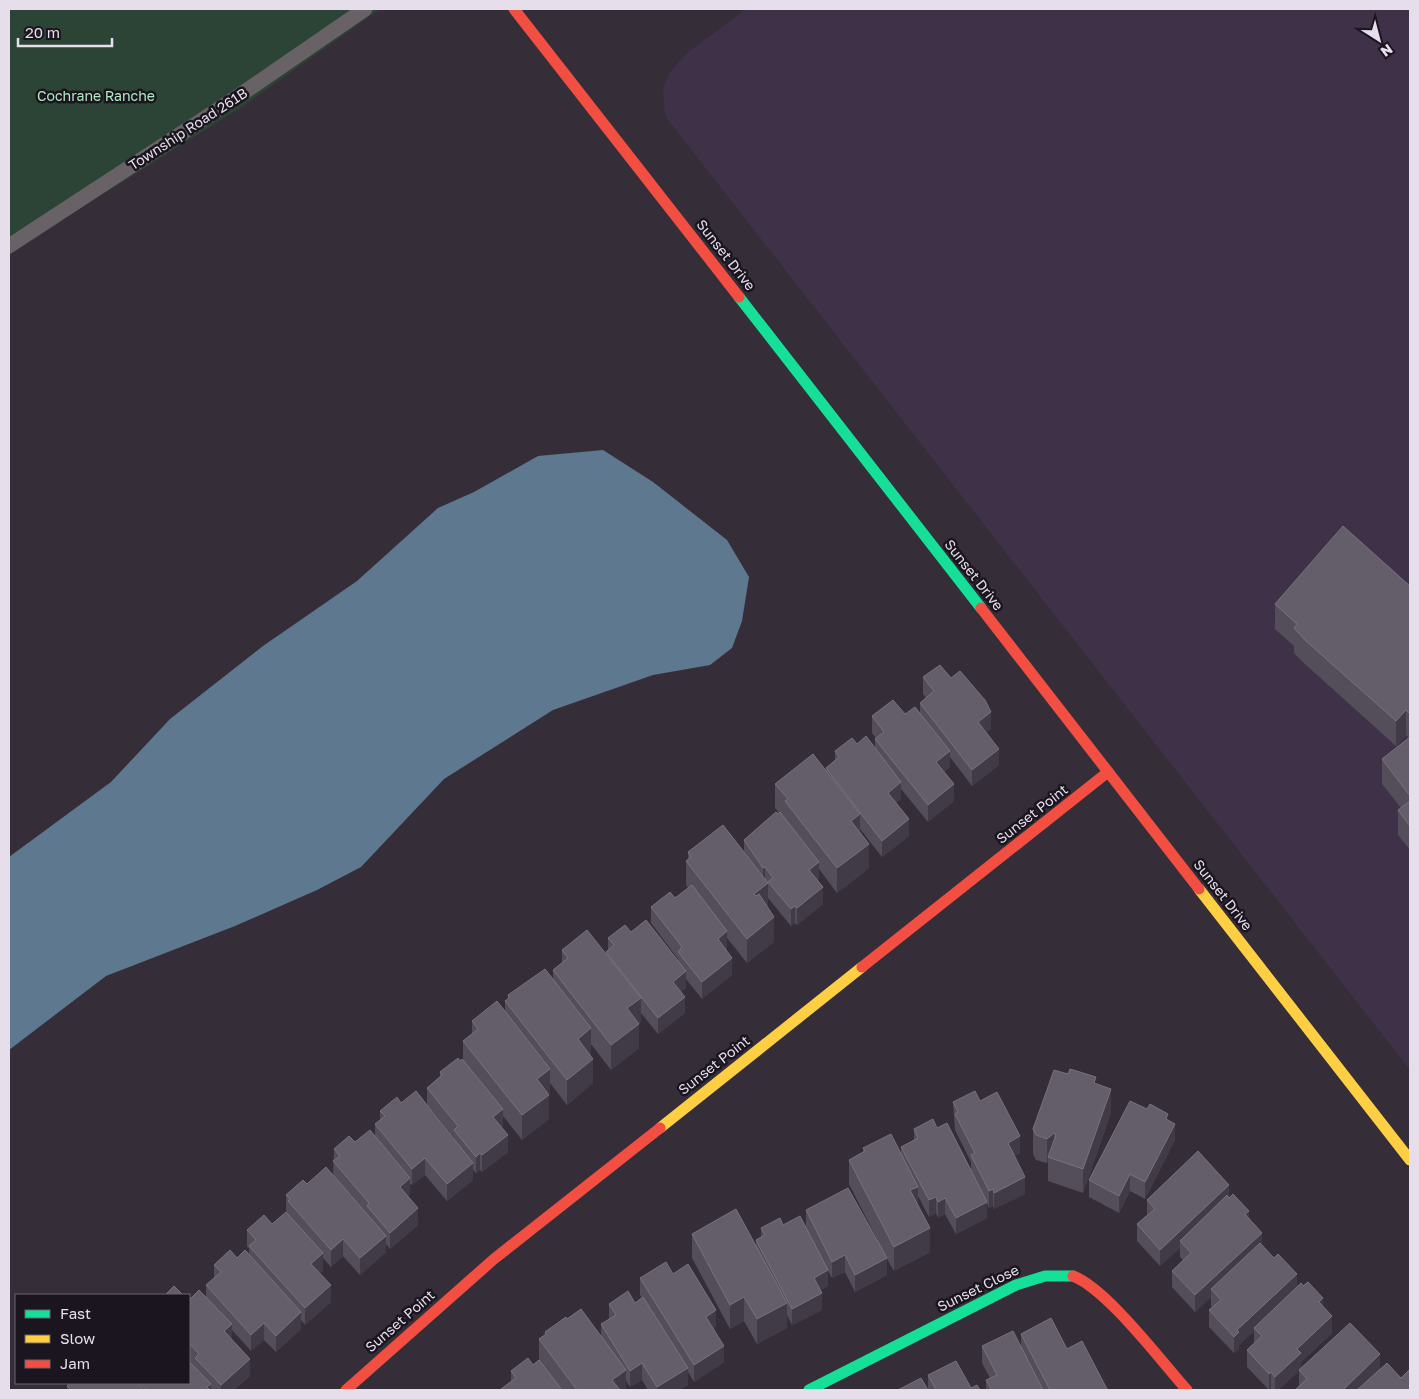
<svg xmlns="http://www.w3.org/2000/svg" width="1419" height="1399" font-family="'Golos Text',sans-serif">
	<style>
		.built { fill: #3f3148 }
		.green { fill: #2c4436 }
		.water { fill: #5e7890 }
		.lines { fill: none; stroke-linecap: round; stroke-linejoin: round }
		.lane { stroke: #686266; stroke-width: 15 }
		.fast { stroke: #16e098; stroke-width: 11 }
		.slow { stroke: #ffcf43; stroke-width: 11 }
		.jam { stroke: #f24e42; stroke-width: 11 }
		.wall { fill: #534e59 }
		.shaded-wall { fill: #403b46 }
		.building { fill: #635e69; stroke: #77727d }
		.labels { text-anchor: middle; stroke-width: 5; stroke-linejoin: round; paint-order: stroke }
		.park-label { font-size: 14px; fill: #aeebc2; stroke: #1a151e }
		.street-label { font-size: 14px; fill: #e6dfeb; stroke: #1a151e }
	</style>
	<rect width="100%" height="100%" fill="#352e39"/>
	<polygon class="built" points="746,9 1410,9 1410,1070 665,116 663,89 670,72 687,53"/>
	<polygon class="green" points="9,9 380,9 243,106 9,253"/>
	<polygon class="water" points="603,450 653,482 727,540 749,577 742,621 732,648 710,665 653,675 553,710 444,779 361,867 317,890 235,926 106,976 9,1050 9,857 111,782 170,719 263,646 357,581 438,508 474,492 538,456"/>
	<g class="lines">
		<polyline class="lane" points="9,246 237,97 365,9"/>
		<g class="fast">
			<polyline points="739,297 981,608"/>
			<polyline points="809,1390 1016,1285 1045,1276 1073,1276"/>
		</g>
		<g class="slow">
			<polyline points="1199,889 1410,1160"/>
			<polyline points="660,1128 862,967"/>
		</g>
		<g class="jam">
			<polyline points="514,9 739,297"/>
			<polyline points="981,608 1199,889"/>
			<polyline points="862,967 1108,772"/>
			<path d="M1073 1276C1107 1289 1161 1361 1187 1390"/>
			<polyline points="346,1390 494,1259 660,1128"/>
		</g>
	</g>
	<g class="wall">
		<polygon points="1410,586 1410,850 1398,835 1398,810 1401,808 1382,784 1382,759 1409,738 1406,735 1396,746 1306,665 1294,653 1294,646 1275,629 1275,604"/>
		<polygon points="923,677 991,729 986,732 999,765 972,786 950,757 950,767 944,772 954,801 928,822 901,789 901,798 896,803 909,836 882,857 860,829 860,833 869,868 837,893 819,869 819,878 817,880 823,904 797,925 795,923 791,926 768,898 768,908 774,942 747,963 727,938 727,948 726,949 732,975 702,999 686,979 686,988 681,992 685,1013 658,1034 641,1013 641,1022 639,1024 639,1048 611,1070 591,1044 591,1053 590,1054 593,1083 567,1105 550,1083 550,1093 548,1094 549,1119 522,1140 503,1116 503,1126 501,1127 508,1152 482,1172 480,1170 476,1173 473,1170 473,1180 447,1201 425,1175 412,1185 410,1184 410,1194 408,1196 418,1225 390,1249 386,1244 386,1252 360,1275 343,1256 331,1267 323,1258 323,1270 320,1273 331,1302 305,1325 301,1320 301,1329 276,1352 264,1340 251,1351 232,1330 232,1340 250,1376 234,1390 67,1390 67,1386 70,1383 189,1383 195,1367 189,1360 189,1300 206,1297 206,1285 214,1278 214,1265 237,1258 249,1255 249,1248 247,1247 247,1230 272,1224 288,1215 286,1211 286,1195 307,1184 333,1175 334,1149 375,1137 375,1124 380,1120 380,1111 401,1103 454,1140 454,1138 427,1104 427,1088 440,1077 440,1072 460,1061 463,1060 463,1041 472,1034 472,1021 505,1012 505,1001 508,999 508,995 553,980 553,970 562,963 562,950 606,954 606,952 608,950 608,938 631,932 678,961 678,959 651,923 651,907 675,898 688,888 686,885 686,861 688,859 688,852 744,852 744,840 779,813 775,808 775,784 826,770 826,768 835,761 835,751 857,744 875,748 875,739 876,738 872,733 872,716 905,714 920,713 920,703 926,698 923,694"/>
		<polygon points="1096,1084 1111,1113 1083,1193 1048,1181 1048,1162 1047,1163 1036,1160 1033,1154 1033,1129"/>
		<polygon points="980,1101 1020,1153 1014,1156 1025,1194 994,1209 993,1206 989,1208 987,1204 987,1218 956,1234 945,1214 938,1218 936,1213 929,1217 918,1196 918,1206 930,1252 894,1271 887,1259 887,1275 855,1292 845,1272 832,1278 828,1271 828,1286 820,1290 822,1310 792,1325 787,1315 787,1328 757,1344 744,1321 730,1329 692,1258 692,1234 756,1245 756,1240 761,1237 761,1228 783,1225 806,1226 806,1210 879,1243 849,1184 849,1160 863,1152 863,1148 901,1154 901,1147 914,1140 914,1129 937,1128 971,1170 971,1162 955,1130 953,1102"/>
		<polygon points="1168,1120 1175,1140 1145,1199 1130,1191 1119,1213 1089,1197 1089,1180"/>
		<polygon points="1229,1198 1249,1218 1262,1245 1297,1288 1323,1306 1332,1333 1301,1362 1301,1369 1380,1369 1410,1390 1299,1386 1299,1371 1278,1390 1272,1390 1271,1389 1269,1390 1247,1367 1247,1350 1254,1344 1254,1331 1239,1345 1239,1349 1234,1353 1209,1327 1209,1310 1212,1307 1211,1306 1211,1297 1195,1312 1172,1287 1172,1271 1183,1260 1180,1257 1180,1248 1160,1266 1137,1241 1137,1224 1147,1215 1147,1200"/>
		<polygon points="673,1274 716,1327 714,1328 724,1362 694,1382 688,1372 688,1385 679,1390 648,1390 642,1380 630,1387 626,1381 626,1390 501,1390 501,1389 511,1381 511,1371 533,1365 539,1360 539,1339 545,1335 545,1332 567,1319 601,1336 601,1324 609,1319 609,1304 635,1303 642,1298 640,1295 640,1278"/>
		<polygon points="1021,1334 1067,1349 1107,1390 986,1390 986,1380 990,1378 982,1363 982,1346 1021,1346"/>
		<polygon points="928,1375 971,1388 980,1390 928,1390"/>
	</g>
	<g class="shaded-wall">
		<polygon points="1406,710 1406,735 1396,746 1396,721"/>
		<polygon points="991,712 991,729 978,739 978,722"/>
		<polygon points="999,749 999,765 972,786 972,770"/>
		<polygon points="950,751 950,767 936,778 936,762"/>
		<polygon points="901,782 901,798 888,810 888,793"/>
		<polygon points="954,784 954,801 928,822 928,805"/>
		<polygon points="860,814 860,838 851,821"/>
		<polygon points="909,819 909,836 882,857 882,841"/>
		<polygon points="869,844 869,868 837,893 837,868"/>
		<polygon points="819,862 819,878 809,886 809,870"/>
		<polygon points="765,867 765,883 763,885 763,868"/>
		<polygon points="768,883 768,907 754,919 754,894"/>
		<polygon points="823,887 823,904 797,925 797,908"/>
		<polygon points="795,906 795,923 791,926 791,909"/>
		<polygon points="774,917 774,942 747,963 747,939"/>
		<polygon points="727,931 727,948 718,956 718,939"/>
		<polygon points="732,958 732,975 702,999 702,982"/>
		<polygon points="686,971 686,988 673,999 673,982"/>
		<polygon points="685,997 685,1013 658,1034 658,1018"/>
		<polygon points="641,998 641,1022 627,1033 627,1008"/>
		<polygon points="639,1024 639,1048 611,1070 611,1045"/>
		<polygon points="591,1028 591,1053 578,1064 578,1039"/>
		<polygon points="593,1059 593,1083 567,1105 567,1080"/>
		<polygon points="550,1069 550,1093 537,1103 537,1079"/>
		<polygon points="1111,1089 1111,1113 1083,1193 1083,1169"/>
		<polygon points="549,1095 549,1119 522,1140 522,1115"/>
		<polygon points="503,1109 503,1126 493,1134 493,1117"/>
		<polygon points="1175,1124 1175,1140 1145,1199 1145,1182"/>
		<polygon points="1054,1133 1054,1158 1048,1157 1048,1162 1047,1163 1047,1139"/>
		<polygon points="508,1135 508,1152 482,1172 482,1155"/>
		<polygon points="1020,1136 1020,1153 1008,1159 1008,1143"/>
		<polygon points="480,1153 480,1170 476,1173 476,1157"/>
		<polygon points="425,1158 425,1175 412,1185 412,1169"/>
		<polygon points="473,1163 473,1180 447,1201 447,1184"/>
		<polygon points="1130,1174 1130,1191 1119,1213 1119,1196"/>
		<polygon points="1025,1177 1025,1194 994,1209 994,1193"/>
		<polygon points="410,1178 410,1194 400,1203 400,1187"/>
		<polygon points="1229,1185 1229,1201 1180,1241 1180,1248 1160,1266 1160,1250"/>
		<polygon points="918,1187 918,1211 910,1190"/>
		<polygon points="993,1189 993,1206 989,1208 989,1191"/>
		<polygon points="936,1197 936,1213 929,1217 929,1200"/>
		<polygon points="945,1198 945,1214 938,1218 938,1202"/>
		<polygon points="987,1202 987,1218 956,1234 956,1218"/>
		<polygon points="418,1208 418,1225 390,1249 390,1233"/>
		<polygon points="1249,1211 1249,1227 1245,1214"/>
		<polygon points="930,1228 930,1252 894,1271 894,1247"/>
		<polygon points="1262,1233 1262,1249 1211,1289 1211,1297 1195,1312 1195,1295"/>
		<polygon points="386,1236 386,1252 360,1275 360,1258"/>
		<polygon points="343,1239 343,1256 331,1267 331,1250"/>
		<polygon points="323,1253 323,1270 311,1281 311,1264"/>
		<polygon points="845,1255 845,1272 832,1278 832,1262"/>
		<polygon points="887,1258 887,1275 855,1292 855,1275"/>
		<polygon points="828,1270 828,1286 814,1294 814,1278"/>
		<polygon points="1297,1274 1297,1290 1254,1328 1254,1331 1239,1345 1239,1349 1234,1353 1234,1337 1237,1330"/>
		<polygon points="331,1285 331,1302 305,1325 305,1308"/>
		<polygon points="822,1293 822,1310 792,1325 792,1309"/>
		<polygon points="744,1297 744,1321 730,1329 730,1305"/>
		<polygon points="1323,1298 1323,1315 1319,1302"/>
		<polygon points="787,1303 787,1328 757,1344 757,1319"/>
		<polygon points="716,1310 716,1327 706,1333 706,1317"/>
		<polygon points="301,1312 301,1329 276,1352 276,1336"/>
		<polygon points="1332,1316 1332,1333 1301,1362 1301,1370 1278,1390 1275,1390 1275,1377 1297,1349"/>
		<polygon points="264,1323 264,1340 251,1351 251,1335"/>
		<polygon points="232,1324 232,1340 224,1331"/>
		<polygon points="724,1346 724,1362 694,1382 694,1365"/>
		<polygon points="1380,1354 1380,1371 1361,1390 1343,1390"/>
		<polygon points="250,1359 250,1376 234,1390 221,1390 221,1385"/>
		<polygon points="642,1363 642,1380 630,1387 630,1371"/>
		<polygon points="688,1368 688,1385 679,1390 657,1390 657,1387"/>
		<polygon points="626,1370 626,1390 612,1390 612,1380"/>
		<polygon points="1271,1372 1271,1389 1269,1390 1269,1374"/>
		<polygon points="211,1384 211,1390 207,1390 207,1387"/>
	</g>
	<g class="building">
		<polygon points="1343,526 1410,586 1410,714 1406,710 1396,721 1306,641 1294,628 1297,624 1275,604"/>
		<polygon points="940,665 951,678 960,671 985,700 991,712 978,722 999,749 972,770 920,703 934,691 923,677"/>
		<polygon points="893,700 905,714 915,707 950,751 936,762 954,784 928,805 875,739 884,732 872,716"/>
		<polygon points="866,736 901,782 888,793 909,819 882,841 826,768 839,757 835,751 852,738 857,744"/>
		<polygon points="1410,737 1410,796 1382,759"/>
		<polygon points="813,754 860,814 851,821 869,844 837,868 785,801 788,799 775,784"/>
		<polygon points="1410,801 1410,826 1398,810"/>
		<polygon points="776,812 778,814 780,812 819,862 809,870 823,887 797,908 795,906 791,909 768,882 773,878 765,867 763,868 744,840"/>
		<polygon points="723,825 768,883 754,894 756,896 759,894 774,917 747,939 686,861 691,857 688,852"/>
		<polygon points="692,885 727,931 718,939 732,958 702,982 678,952 682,947 651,907 670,892 675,898"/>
		<polygon points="646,920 686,971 673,982 685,997 658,1018 606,952 614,945 608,938 625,925 631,932"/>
		<polygon points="587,930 641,998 627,1008 639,1024 611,1045 553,970 568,958 562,950"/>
		<polygon points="545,969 591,1028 578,1039 593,1059 567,1080 505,1001 509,998 508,995"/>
		<polygon points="497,1001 550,1069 537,1079 549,1095 522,1115 463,1041 478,1029 472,1021"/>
		<polygon points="458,1058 460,1061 462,1059 503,1109 493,1117 508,1135 482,1155 480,1153 476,1157 454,1130 458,1126 427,1088 442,1075 440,1072"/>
		<polygon points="1070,1069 1096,1077 1094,1083 1111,1089 1083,1169 1048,1157 1056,1135 1054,1133 1047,1139 1036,1135 1033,1129 1054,1070 1068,1074"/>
		<polygon points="416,1091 473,1163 447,1184 425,1158 412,1169 375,1124 385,1116 380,1111 397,1097 401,1103"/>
		<polygon points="975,1091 980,1101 997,1092 1020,1136 1008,1143 1025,1177 994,1193 993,1189 989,1191 971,1155 975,1153 955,1114 958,1112 953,1102"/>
		<polygon points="1130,1101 1147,1109 1150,1104 1168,1114 1166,1119 1175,1124 1145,1182 1130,1174 1119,1196 1089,1180"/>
		<polygon points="933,1119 937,1128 947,1123 987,1202 956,1218 945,1198 938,1202 936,1197 929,1200 901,1147 918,1138 914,1129"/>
		<polygon points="370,1130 410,1178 400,1187 418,1208 390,1233 367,1206 369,1203 333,1161 340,1156 334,1149 349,1136 355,1142"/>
		<polygon points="891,1134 918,1187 910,1190 930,1228 894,1247 849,1160 865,1151 863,1148"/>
		<polygon points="1198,1151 1229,1185 1160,1250 1137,1224 1155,1209 1147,1200"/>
		<polygon points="326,1167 386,1236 360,1258 343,1239 331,1250 288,1201 290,1199 286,1195 303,1180 307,1184"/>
		<polygon points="848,1188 887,1258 855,1275 845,1255 832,1262 806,1210"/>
		<polygon points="1233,1194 1249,1211 1245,1214 1262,1233 1195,1295 1172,1271 1191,1253 1180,1241 1227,1195 1229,1198"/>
		<polygon points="736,1209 787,1303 757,1319 744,1297 730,1305 692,1234"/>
		<polygon points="286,1212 323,1253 311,1264 331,1285 305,1308 249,1246 256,1240 247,1230 264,1215 272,1224"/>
		<polygon points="800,1216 828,1270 814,1278 822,1293 792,1309 756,1240 765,1235 761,1228 780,1218 783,1225"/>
		<polygon points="1260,1243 1274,1258 1278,1254 1297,1274 1237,1330 1239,1332 1234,1337 1209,1310 1221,1300 1211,1289"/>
		<polygon points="230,1250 237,1258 245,1250 301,1312 276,1336 264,1323 251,1335 206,1285 221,1272 214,1265"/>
		<polygon points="666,1262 673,1274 688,1264 716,1310 706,1317 724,1346 694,1365 640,1278"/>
		<polygon points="1308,1282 1323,1298 1319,1302 1332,1316 1297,1349 1301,1353 1275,1377 1271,1372 1269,1374 1247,1350 1262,1336 1254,1328 1301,1283 1303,1286"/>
		<polygon points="174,1286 183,1295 165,1295"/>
		<polygon points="199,1290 232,1324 224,1331 250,1359 221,1385 195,1358 199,1354 189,1343 189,1300"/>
		<polygon points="628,1291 635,1303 643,1297 688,1368 657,1387 642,1363 630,1371 601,1324 616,1315 609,1304"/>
		<polygon points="581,1309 626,1370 612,1380 620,1390 577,1390 539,1339 546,1334 545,1332 566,1317 567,1319"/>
		<polygon points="1051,1318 1067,1349 1082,1341 1107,1389 1105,1390 1050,1390 1021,1334"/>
		<polygon points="1350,1323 1380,1354 1343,1390 1295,1390 1307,1379 1299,1370"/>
		<polygon points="1013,1331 1043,1390 992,1390 986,1380 997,1375 982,1346"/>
		<polygon points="528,1358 533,1365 539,1360 562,1390 502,1390 501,1389 516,1378 511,1371"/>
		<polygon points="189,1361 211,1384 207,1387 209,1389 208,1390 147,1390 139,1383 189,1383"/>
		<polygon points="956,1361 971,1388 977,1385 980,1390 936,1390 928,1375"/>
		<polygon points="1387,1363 1401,1378 1410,1369 1410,1390 1357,1390"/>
		<polygon points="921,1378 928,1390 898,1390"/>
		<polygon points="70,1383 137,1383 144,1390 71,1390 67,1386"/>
	</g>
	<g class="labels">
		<g class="park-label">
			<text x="96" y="101">Cochrane Ranche</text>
		</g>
		<g class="street-label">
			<text transform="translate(188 129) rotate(-33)" y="5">Township Road 261B</text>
			<text transform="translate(726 255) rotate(52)" y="5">Sunset Drive</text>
			<text transform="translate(974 575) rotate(52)" y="5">Sunset Drive</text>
			<text transform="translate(1032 814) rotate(-38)" y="5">Sunset Point</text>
			<text transform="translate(1223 895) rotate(52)" y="5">Sunset Drive</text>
			<text transform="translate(714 1065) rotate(-38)" y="5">Sunset Point</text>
			<text transform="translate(978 1288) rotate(-26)" y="5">Sunset Close</text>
			<text transform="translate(400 1321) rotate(-41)" y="5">Sunset Point</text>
		</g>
	</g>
	<rect width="1419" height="1399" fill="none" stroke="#e6dfeb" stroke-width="20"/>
	<rect x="15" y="1294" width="175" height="90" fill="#1a151e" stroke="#6c6670"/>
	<rect x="25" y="1310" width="25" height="8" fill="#16e098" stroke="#6c6670"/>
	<text x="60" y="1319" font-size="15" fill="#e6dfeb">Fast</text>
	<rect x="25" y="1335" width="25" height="8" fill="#ffcf43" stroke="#6c6670"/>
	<text x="60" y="1344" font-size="15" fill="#e6dfeb">Slow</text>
	<rect x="25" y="1360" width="25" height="8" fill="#f24e42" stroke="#6c6670"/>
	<text x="60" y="1369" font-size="15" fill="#e6dfeb">Jam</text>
	<g transform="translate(1379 40) rotate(144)" stroke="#1a151e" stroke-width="4" paint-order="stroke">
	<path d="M0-4L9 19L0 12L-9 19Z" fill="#e6dfeb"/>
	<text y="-8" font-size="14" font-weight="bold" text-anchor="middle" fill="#e6dfeb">N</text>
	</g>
	<path d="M18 38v8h94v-8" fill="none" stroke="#e6dfeb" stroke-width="2.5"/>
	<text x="25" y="38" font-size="15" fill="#e6dfeb" stroke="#1a151e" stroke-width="4" paint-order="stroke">20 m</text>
</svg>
